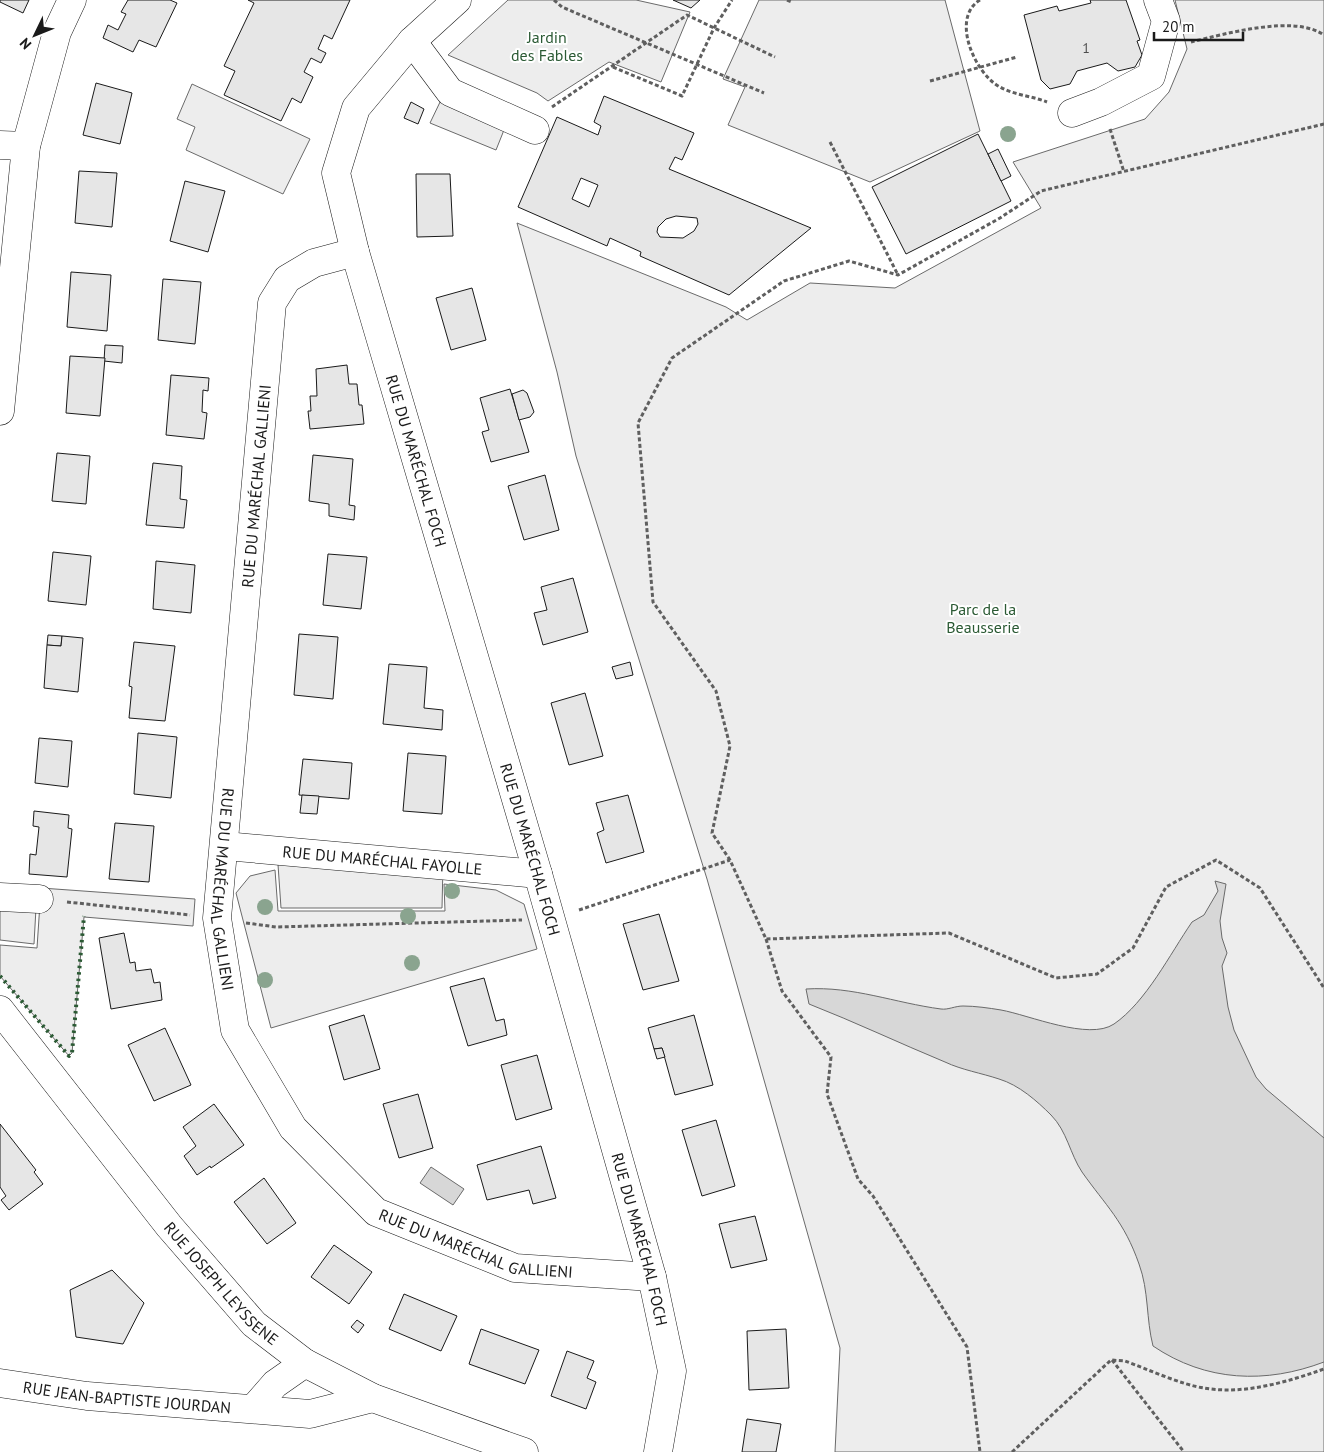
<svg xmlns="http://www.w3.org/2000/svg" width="1324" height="1452" font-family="'PT Sans',sans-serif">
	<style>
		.built { fill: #ededed; stroke: #6a6a6a }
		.water { fill: #d7d7d7; stroke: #6a6a6a }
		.building { fill: #e6e6e6; stroke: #1a1a1a; fill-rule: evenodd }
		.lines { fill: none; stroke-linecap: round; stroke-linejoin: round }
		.minor-casing { stroke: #1a1a1a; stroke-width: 29 }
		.path { stroke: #5f5f5f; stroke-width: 3; stroke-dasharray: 4 2.5; stroke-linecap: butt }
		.minor { stroke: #fff; stroke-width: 28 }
		.hedge { stroke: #2b5a34; stroke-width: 4; stroke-dasharray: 2.5 4; stroke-linecap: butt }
		.tree { fill: #8aa48f }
		.labels { text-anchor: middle; stroke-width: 4; stroke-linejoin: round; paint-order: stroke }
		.number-label { font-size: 14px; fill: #4d4d4d }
		.park-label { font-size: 16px; fill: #2b5a34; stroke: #fff }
		.street-label { font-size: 16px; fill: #1a1a1a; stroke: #fff }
	</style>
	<rect width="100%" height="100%" fill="#fff"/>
	<g class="built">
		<polygon points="508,0 636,0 690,12 661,82 609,62 548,101 537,93 448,55"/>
		<polygon points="759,0 945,0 980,131 870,182 728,125 745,87 723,79"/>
		<polygon points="1175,0 1324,0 1324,1452 835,1452 840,1348 707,879 576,456 557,372 517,223 726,307 747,320 810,283 895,288 1041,208 1013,162 1145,119 1169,92 1187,49"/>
		<polygon points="192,84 310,139 283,194 186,150 195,127 177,119"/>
		<polygon points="441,100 504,130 496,150 430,123"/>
		<polygon points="277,850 443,865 442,908 281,908"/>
		<polygon points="275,870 278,911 445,911 444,884 496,890 524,904 537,949 271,1028 236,893 250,876"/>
		<polygon points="41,888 195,899 193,926 84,917 72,1053 69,1056 0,976 0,945 37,948"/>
		<polygon points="0,904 36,908 34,944 0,940"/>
	</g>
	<g class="water">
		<path d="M1215 881 1226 884 1220 921 1222 938 1227 953 1222 966 1228 1007 1234 1030 1256 1077 1266 1089 1324 1138V1362C1266 1384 1206 1382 1153 1346 1146 1319 1149 1291 1139 1264 1124 1221 1106 1206 1082 1172 1070 1154 1067 1131 1051 1115 1037 1101 1019 1085 999 1079 981 1073 962 1070 945 1062 899 1043 855 1022 809 1004L806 989C853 986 895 1003 941 1009 948 1010 955 1006 963 1006 975 1006 989 1008 1001 1010 1029 1015 1089 1041 1114 1024 1146 1002 1170 954 1192 922L1204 915 1218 891Z"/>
		<polygon points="431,1167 464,1189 453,1205 420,1183"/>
	</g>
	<g class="building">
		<polygon points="0,0 29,0 23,13 0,2"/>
		<polygon points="128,0 170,0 177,3 156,47 139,40 133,52 103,38 108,25 118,30 126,14 121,12"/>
		<polygon points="248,0 350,0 332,39 324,35 318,49 326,53 321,63 311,58 304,72 313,77 301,103 292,98 281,121 224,95 235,71 224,66 254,3"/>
		<polygon points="673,0 700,0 691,8"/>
		<polygon points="1090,0 1126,0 1140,40 1137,41 1142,55 1135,67 1118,71 1107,63 1077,71 1070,84 1050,89 1041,80 1024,15 1057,6 1059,11 1091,3"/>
		<polygon points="96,83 132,93 120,144 83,135"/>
		<path d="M604 96 694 133 682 160 675 157 669 169 811 228 729 295 640 256 641 252 610 238 607 246 518 207 557 117 598 135 601 126 594 122ZM581 178 598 185 589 207 572 199ZM676 216 697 218 698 224 694 231 683 238 660 237 657 232 658 227 666 219Z"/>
		<polygon points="411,102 424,109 418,124 404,118"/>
		<polygon points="978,134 1011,201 906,254 872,187"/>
		<polygon points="998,149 1011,176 1001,181 988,154"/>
		<polygon points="79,171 117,173 112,227 75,223"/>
		<polygon points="416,174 450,174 453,236 417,237"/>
		<polygon points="185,181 225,191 208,252 170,241"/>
		<polygon points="71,272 111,275 107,331 67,327"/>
		<polygon points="163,279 201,282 195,344 158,340"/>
		<polygon points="472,288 486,340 451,350 436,298"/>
		<polygon points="105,345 123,346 122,363 104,361"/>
		<polygon points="70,356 105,358 100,416 66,413"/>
		<polygon points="347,365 349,384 357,384 359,405 362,405 364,424 310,429 308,411 311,411 310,396 317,396 316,369"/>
		<polygon points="171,375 209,378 208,391 203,390 202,412 207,413 204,439 166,435"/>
		<polygon points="510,389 529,452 491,462 482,432 489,430 480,398"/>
		<polygon points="523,390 527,393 534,412 530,417 519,420 512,394"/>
		<polygon points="57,453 90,456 86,504 52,501"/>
		<polygon points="313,455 353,459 349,505 355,506 354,520 329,516 329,504 309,501"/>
		<polygon points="153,463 182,466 180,499 187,500 184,528 146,525"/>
		<polygon points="545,475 559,530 524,540 508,486"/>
		<polygon points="53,552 91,556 86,605 48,601"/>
		<polygon points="328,554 367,557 361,609 323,605"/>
		<polygon points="156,561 195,565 191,613 153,609"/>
		<polygon points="573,578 588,632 543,645 534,613 547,610 541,587"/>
		<polygon points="299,634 338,637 333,699 294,695"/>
		<polygon points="48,635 62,636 61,646 47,645"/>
		<polygon points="62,636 83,638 78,692 44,688 47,645 61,646"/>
		<polygon points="134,642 175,646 165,721 129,718 132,687 129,686"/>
		<polygon points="630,662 633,675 616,679 612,667"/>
		<polygon points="389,664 427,667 424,708 443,710 442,730 383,724"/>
		<polygon points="585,693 603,756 569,765 551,703"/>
		<polygon points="138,733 177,737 171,798 134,794"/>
		<polygon points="39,738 72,741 68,787 35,783"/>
		<polygon points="408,753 446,756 442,814 403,811"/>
		<polygon points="303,759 352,763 349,799 299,795"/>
		<polygon points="302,795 319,796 317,814 300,813"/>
		<polygon points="628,795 644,852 606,863 597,833 604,830 596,803"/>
		<polygon points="34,811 69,815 68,828 72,829 67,877 29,874 30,854 36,855 39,827 33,826"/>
		<polygon points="115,823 154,826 149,882 109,879"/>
		<polygon points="659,914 679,981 643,990 623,924"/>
		<polygon points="124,933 130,963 135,962 136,971 151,969 154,983 160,982 162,1000 111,1009 99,938"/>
		<polygon points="484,978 496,1021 504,1019 507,1035 468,1046 450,987"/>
		<polygon points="364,1015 380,1069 344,1080 329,1026"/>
		<polygon points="694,1015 713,1085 675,1095 662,1048 654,1049 648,1028"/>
		<polygon points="165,1028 191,1085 154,1101 128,1045"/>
		<polygon points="662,1048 665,1057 657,1059 654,1049"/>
		<polygon points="537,1055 552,1109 516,1120 501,1065"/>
		<polygon points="418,1094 433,1148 399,1158 383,1104"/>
		<polygon points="214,1104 244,1145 211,1168 210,1166 197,1175 184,1156 196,1146 183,1127"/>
		<polygon points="716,1120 735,1186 702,1196 682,1130"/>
		<polygon points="0,1124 36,1170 34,1172 43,1184 9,1210 1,1200 6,1196 0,1187"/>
		<polygon points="541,1146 556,1198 533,1204 529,1190 487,1200 477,1165"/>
		<polygon points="264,1178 296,1223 267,1244 234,1202"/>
		<polygon points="755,1216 767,1260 731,1268 719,1224"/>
		<polygon points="334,1245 372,1272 349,1304 311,1277"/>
		<polygon points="112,1270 144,1303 123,1344 76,1337 70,1290"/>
		<polygon points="404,1294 457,1316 441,1351 389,1329"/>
		<polygon points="357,1320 364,1325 358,1333 351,1327"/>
		<polygon points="481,1329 539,1350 525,1384 469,1364"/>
		<polygon points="786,1329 789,1388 749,1390 747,1331"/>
		<polygon points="567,1351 594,1361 587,1378 596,1382 586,1409 551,1396"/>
		<polygon points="747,1419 781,1424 776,1452 742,1452"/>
	</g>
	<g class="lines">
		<g class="minor-casing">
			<g id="minor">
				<path id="s1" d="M457 0 412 41 356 108 336 173 355 252 538 874 652 1277 672 1371 658 1452"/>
				<polyline points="412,41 450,92 535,130"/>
				<polyline points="1072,113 1101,102 1151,76 1166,21 1158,0"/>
				<polyline points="0,145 26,146"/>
				<path id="s2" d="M355 252 314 263 287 279 272 303 217 918 235 1030 293 1128 376 1212 515 1268 652 1277"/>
				<polyline points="0,411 26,146 57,32 72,0"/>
				<path id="s3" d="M225 846 538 874"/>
				<polyline points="0,897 39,899"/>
				<path id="s4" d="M0 1010 169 1226 254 1324 305 1363 373 1398 524 1452"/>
				<path id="s5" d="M0 1383 87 1396 310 1414 373 1398"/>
				<polyline points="254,1408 275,1384 305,1363"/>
			</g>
		</g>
		<g class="path">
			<polyline points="554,0 562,7 764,93"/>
			<polyline points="787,0 792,2"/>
			<path d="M980 0C950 18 975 74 1000 87 1014 95 1032 96 1047 102"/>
			<path d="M1191 42C1225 34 1294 14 1324 35"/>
			<polyline points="613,67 682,96 714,28 732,0"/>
			<polyline points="930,81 1017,57"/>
			<polyline points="552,107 687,15 775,57"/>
			<polyline points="1324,124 1041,191 1000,218 898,275 849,261 784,281 672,358 638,423 653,602 716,691 730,746 712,833 730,860 766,939 949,933 1056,978 1097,974 1133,948 1166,887 1216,860 1260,888 1324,988"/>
			<polyline points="1110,129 1124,172"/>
			<polyline points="830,142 898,275"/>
			<polyline points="67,902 190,915"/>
			<polyline points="579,910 730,860"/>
			<polyline points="246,923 276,927 522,920"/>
			<polyline points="766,939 782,991 831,1057 827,1094 858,1179 873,1196 967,1347 980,1452"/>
			<polyline points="1112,1360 1184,1452"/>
			<path d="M1012 1452 1111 1360 1125 1361C1147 1369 1182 1385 1204 1388 1244 1395 1287 1382 1324 1369"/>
		</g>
		<use href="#minor" class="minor"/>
		<polyline class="hedge" points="0,976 69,1056 72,1053 84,916"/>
	</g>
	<g class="tree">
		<circle cx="1008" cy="134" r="8"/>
		<circle cx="452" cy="891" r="8"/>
		<circle cx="265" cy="907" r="8"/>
		<circle cx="408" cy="916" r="8"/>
		<circle cx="412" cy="963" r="8"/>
		<circle cx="265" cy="980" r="8"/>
	</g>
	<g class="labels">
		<g class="number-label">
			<text x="1086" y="53">1</text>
		</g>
		<g class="park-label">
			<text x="547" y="43">Jardin<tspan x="547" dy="18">des Fables</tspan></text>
			<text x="983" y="615">Parc de la<tspan x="983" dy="18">Beausserie</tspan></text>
		</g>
		<g class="street-label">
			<text dy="6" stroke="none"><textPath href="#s1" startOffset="515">RUE DU MARÉCHAL FOCH</textPath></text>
			<text transform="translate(256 486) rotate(-85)" y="6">RUE DU MARÉCHAL GALLIENI</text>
			<text dy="6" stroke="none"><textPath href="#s1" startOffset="920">RUE DU MARÉCHAL FOCH</textPath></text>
			<text dy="6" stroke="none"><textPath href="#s3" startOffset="158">RUE DU MARÉCHAL FAYOLLE</textPath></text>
			<text dy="6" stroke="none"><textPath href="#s2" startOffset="691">RUE DU MARÉCHAL GALLIENI</textPath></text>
			<text dy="6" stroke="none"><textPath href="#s1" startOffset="1325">RUE DU MARÉCHAL FOCH</textPath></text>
			<text dy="6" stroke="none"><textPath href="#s2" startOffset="1171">RUE DU MARÉCHAL GALLIENI</textPath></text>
			<text dy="6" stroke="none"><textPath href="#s4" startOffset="352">RUE JOSEPH LEYSSENE</textPath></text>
			<text dy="6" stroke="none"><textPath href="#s5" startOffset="128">RUE JEAN-BAPTISTE JOURDAN</textPath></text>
		</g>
	</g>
	<g transform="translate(35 35) rotate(227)" stroke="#ffffff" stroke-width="4" paint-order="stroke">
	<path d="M0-4L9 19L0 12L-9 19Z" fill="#1a1a1a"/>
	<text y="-8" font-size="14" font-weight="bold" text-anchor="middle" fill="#1a1a1a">N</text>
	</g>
	<path d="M1154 32v8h89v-8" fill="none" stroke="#1a1a1a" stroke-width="2.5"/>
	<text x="1162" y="32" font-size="15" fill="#1a1a1a" stroke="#ffffff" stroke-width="4" paint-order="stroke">20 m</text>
</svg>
